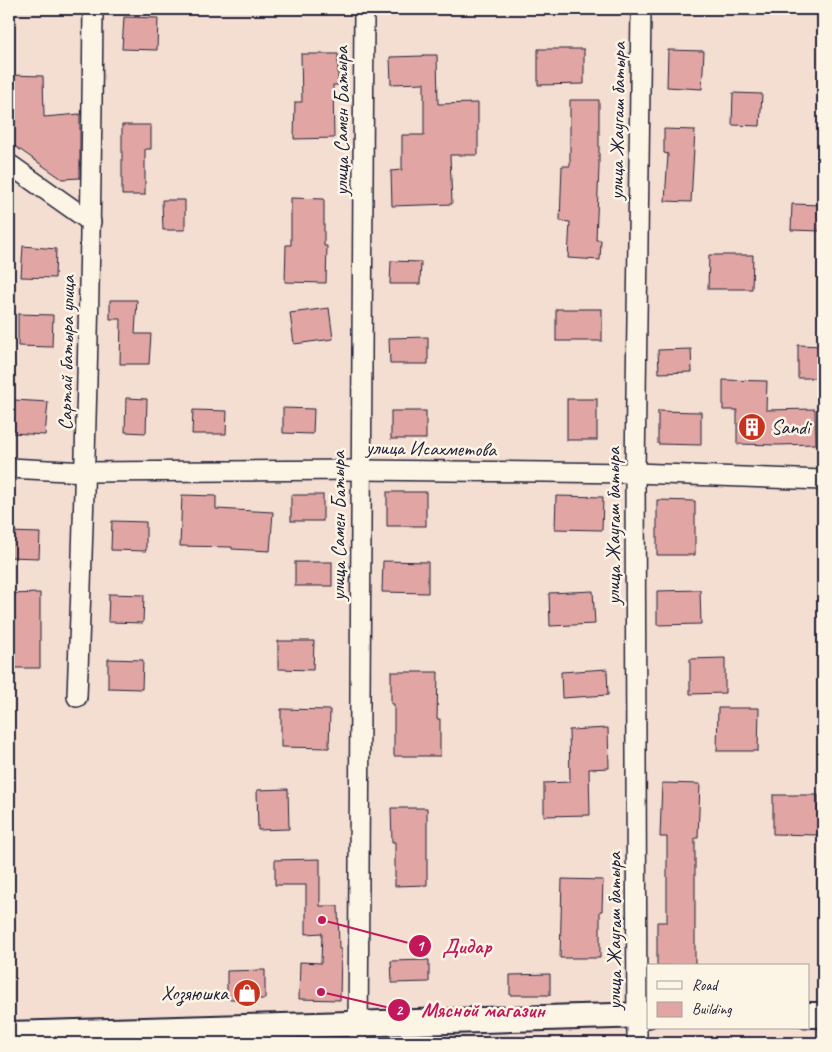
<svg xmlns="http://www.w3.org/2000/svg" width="832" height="1052" font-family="Caveat,sans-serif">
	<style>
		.building { fill: #e1a6a3; stroke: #22223b }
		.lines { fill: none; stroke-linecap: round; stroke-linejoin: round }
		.minor-casing { stroke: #22223b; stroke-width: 22 }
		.tertiary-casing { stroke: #22223b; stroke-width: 28 }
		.minor { stroke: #fcf5e5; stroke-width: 19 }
		.tertiary { stroke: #fcf5e5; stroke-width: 24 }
		.labels { text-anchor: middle; stroke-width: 5; stroke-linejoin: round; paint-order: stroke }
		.street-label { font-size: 20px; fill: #22223b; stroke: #fcf5e5 }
		.poi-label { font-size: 20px; fill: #22223b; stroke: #fcf5e5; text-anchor: start }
		.leader { fill: none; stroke: #c2185b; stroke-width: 2 }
		.callout-dot { fill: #c2185b; stroke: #fcf5e5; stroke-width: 2 }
		.mark-label { font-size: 15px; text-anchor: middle; font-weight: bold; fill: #fff }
		.callout-label { font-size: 21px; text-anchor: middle; font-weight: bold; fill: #c2185b; stroke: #fcf5e5; stroke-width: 5; stroke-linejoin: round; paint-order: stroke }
	</style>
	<rect width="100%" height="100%" fill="#f4ddd1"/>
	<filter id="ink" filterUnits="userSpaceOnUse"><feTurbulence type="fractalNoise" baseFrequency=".02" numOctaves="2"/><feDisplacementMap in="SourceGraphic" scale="10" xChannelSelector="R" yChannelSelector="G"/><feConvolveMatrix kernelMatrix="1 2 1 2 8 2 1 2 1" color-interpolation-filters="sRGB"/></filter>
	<g filter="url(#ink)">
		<g class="building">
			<polygon points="124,17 158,18 157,50 122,49"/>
			<polygon points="538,49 584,49 584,84 538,85"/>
			<polygon points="668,50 704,51 702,89 667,87"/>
			<polygon points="301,54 338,54 338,85 333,85 334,138 294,139 295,102 302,102"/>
			<polygon points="423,55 437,55 438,104 478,103 478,155 450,155 452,204 392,206 391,171 402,170 402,135 424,135 424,83 391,84 390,57 423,56"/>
			<polygon points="9,75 43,76 44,117 80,114 80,178 62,179 9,142"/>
			<polygon points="733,93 762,94 760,126 732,125"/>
			<polygon points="570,100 599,100 599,167 596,240 601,240 600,260 568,258 570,222 560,221 562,166 570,166"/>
			<polygon points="122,125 151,125 151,149 145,149 145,195 122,195"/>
			<polygon points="664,129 695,130 691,202 665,201 668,154 664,153"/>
			<polygon points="291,198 324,199 324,246 327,246 326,283 285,282 286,245 291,245"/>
			<polygon points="162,200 185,200 185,230 163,230"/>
			<polygon points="792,204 822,205 821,231 791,230"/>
			<polygon points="23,246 56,249 55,278 21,277"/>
			<polygon points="709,255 753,255 752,289 708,289"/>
			<polygon points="391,261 421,262 420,284 390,284"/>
			<polygon points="110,300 137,300 135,334 151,334 149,364 120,364 121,319 110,319"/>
			<polygon points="329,308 333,339 294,344 290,313"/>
			<rect x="556" y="309" width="46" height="32"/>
			<polygon points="18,314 53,315 52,347 18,346"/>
			<polygon points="428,337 428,364 390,364 389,338"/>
			<polygon points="798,345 823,346 823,378 798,378"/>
			<polygon points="691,349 692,372 659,373 658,350"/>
			<polygon points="723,380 767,381 766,410 815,409 816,444 778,445 737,444 737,410 723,410"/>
			<polygon points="126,398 147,399 146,433 125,432"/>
			<rect x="567" y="399" width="30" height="41"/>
			<polygon points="14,400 48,402 45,435 12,433"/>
			<polygon points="283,408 314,409 313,434 283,433"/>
			<polygon points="193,410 227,411 226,434 192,434"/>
			<rect x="391" y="411" width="35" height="28"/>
			<polygon points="658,411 701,412 701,445 658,444"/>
			<rect x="387" y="492" width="39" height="34"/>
			<polygon points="182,495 216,496 216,509 273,512 270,551 232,549 232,547 180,546"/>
			<rect x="291" y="495" width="32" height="26"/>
			<polygon points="556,496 603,497 602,530 555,529"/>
			<polygon points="657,500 695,501 695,555 657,555"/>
			<polygon points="112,521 146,522 146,551 111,550"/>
			<polygon points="9,532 40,533 39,558 9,557"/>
			<polygon points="383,561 428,562 428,593 382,592"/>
			<rect x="295" y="562" width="37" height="24"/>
			<polygon points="700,590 701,624 657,625 657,591"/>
			<polygon points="593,591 595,624 550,626 549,593"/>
			<polygon points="40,593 40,668 9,668 9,594"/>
			<polygon points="109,594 144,595 143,623 108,622"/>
			<polygon points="278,641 314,641 313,670 278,669"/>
			<polygon points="725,658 725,693 690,694 690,659"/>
			<polygon points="108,659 143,660 142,689 108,688"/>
			<polygon points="607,669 608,695 562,698 561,672"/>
			<polygon points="391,672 438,672 437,719 440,719 440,756 394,756 394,704 391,704"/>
			<polygon points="718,708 759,708 758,751 717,751"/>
			<polygon points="281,709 330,710 329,748 281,747"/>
			<polygon points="608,728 609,768 589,769 590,815 544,816 544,783 570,782 569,730"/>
			<polygon points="662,783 700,784 698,838 695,838 695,966 657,966 657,922 667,922 667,837 660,837"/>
			<polygon points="288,789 289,829 258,830 257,790"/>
			<polygon points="773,795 818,795 818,835 773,834"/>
			<polygon points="391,808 427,808 427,885 395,886 395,842 392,842"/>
			<polygon points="320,859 320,906 338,906 339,949 341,949 340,1000 299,999 300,962 321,963 322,933 306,934 306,885 275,885 275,860"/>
			<polygon points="562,879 603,880 602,911 600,911 600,958 560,958"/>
			<polygon points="429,960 429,982 392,983 391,961"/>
			<polygon points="265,970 265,999 227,999 227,971"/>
			<polygon points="550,974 550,995 510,995 510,975"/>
		</g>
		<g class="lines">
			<g class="minor-casing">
				<g id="minor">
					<polyline points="9,164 91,222"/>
					<polyline points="9,468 86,472 361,470 635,473 823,480"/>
					<path d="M77 697C86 468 91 238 93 9"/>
					<polyline points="358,1043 364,9"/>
					<polyline points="637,1043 635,473 641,9"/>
				</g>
			</g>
			<g class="tertiary-casing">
				<g id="tertiary">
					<polyline points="808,1015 823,1015"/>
					<polyline points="9,1034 648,1015"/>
				</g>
			</g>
			<use href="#minor" class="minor"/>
			<use href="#tertiary" class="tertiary"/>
		</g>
	</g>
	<defs>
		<g id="building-disc" transform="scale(1.4375)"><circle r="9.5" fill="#c8321e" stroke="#fcf5e5"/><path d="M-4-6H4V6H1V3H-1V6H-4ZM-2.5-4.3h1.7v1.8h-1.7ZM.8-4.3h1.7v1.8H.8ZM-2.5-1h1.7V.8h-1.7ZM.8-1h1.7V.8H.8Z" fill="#fff"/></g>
		<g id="shop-disc" transform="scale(1.4375)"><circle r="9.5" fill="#c8321e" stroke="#fcf5e5"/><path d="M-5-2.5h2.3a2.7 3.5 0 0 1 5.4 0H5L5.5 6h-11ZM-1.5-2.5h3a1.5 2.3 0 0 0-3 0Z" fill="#fff"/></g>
	</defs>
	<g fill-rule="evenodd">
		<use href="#building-disc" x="752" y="427"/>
		<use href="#shop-disc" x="247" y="993"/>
	</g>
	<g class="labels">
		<g class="street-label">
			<text transform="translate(341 121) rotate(-90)" y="7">улица Самен Батыра</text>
			<text transform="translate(617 121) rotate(-89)" y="7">улица Жаугаш батыра</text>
			<text transform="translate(66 353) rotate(-89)" y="7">Сартай батыра улица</text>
			<text transform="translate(431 448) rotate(1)" y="7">улица Исахметова</text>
			<text transform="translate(338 526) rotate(-90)" y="7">улица Самен Батыра</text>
			<text transform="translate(613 526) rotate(-90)" y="7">улица Жаугаш батыра</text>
			<text transform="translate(614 931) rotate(-90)" y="7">улица Жаугаш батыра</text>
		</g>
		<g class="poi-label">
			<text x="771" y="434">Sandi</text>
			<text x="228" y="1000" text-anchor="end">Хозяюшка</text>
		</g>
	</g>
	<path class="leader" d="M322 920L420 946M321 992L399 1010"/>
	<g class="callout-dot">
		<circle cx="322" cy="920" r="5"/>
		<circle cx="321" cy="992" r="5"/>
		<circle cx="420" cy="946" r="12"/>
		<circle cx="399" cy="1010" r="12"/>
	</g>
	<g class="mark-label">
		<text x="420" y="951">1</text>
		<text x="399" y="1015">2</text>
	</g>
	<g class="callout-label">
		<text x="467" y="953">Дидар</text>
		<text x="483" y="1017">Мясной магазин</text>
	</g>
	<rect width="832" height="1052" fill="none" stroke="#fcf5e5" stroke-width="30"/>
	<rect x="15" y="15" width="802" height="1022" fill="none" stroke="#22223b" stroke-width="2" filter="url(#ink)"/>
	<rect x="647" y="964" width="162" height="65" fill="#fcf5e5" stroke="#a5a1a1"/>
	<rect x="657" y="981" width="25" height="8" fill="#fcf5e5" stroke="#a5a1a1"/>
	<text x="692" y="990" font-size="15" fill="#22223b">Road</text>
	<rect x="657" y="1002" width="25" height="15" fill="#e1a6a3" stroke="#a5a1a1"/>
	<text x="692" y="1014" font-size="15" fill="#22223b">Building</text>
</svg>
